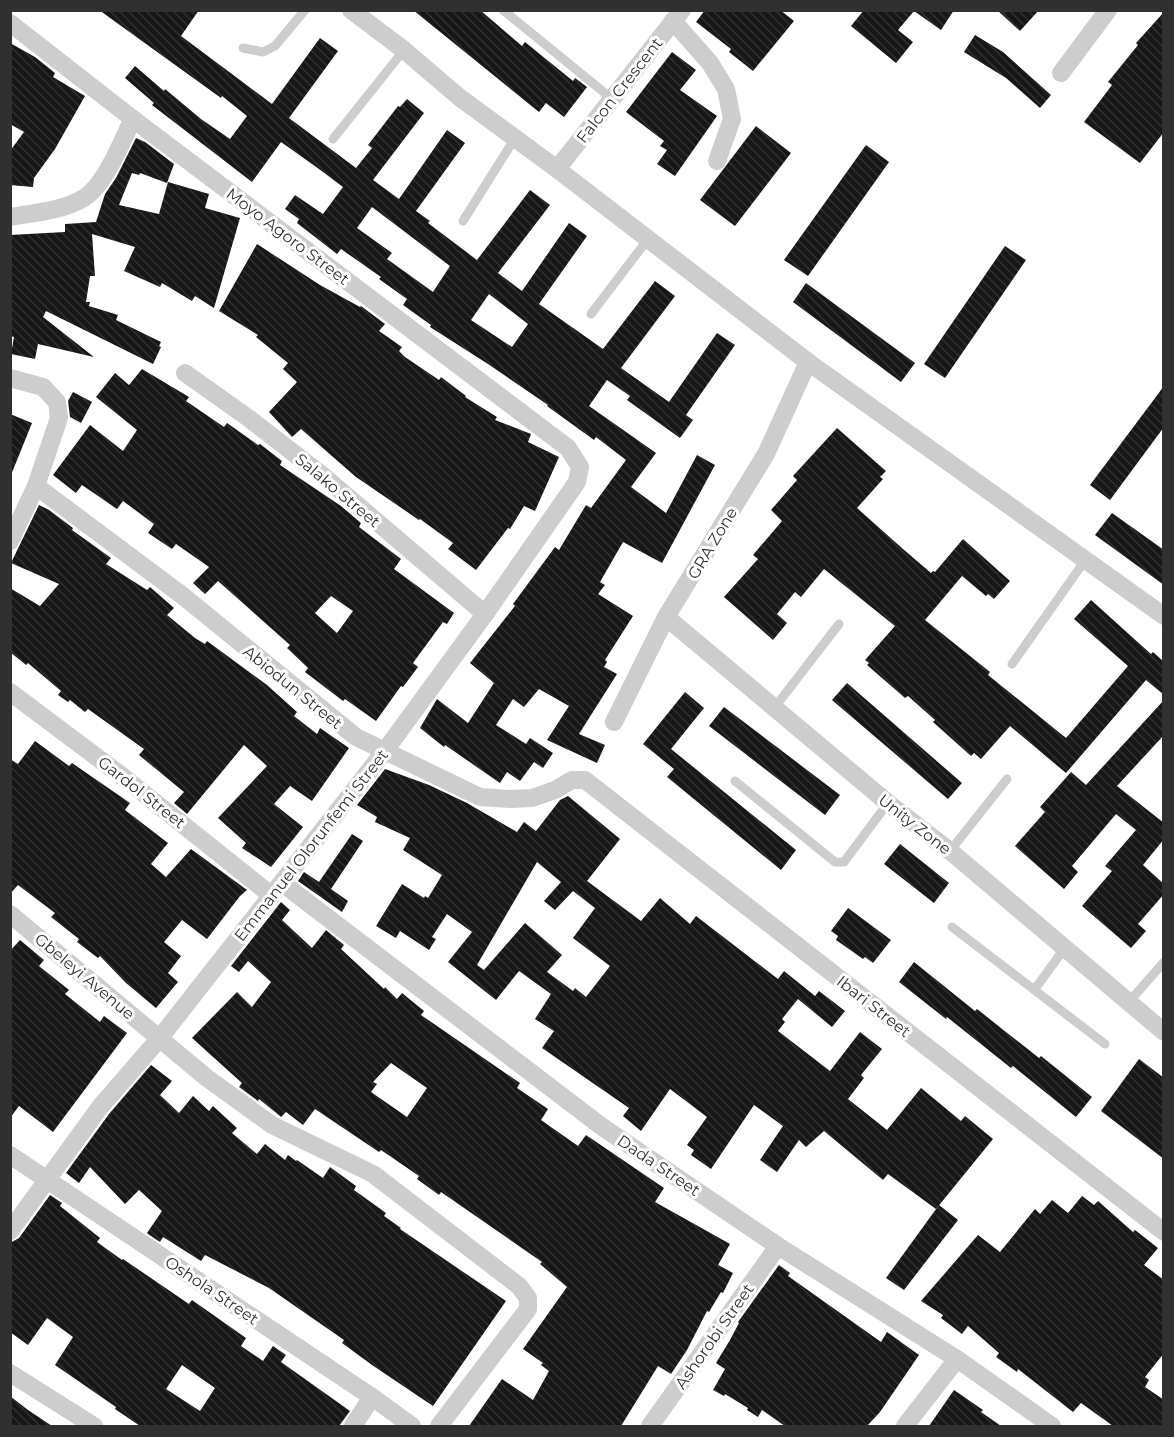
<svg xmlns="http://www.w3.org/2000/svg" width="1174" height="1437" font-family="Montserrat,sans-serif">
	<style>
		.building { fill: url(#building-back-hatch); fill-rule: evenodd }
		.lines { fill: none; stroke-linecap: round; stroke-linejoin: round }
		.service { stroke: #cdcdcd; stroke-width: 9 }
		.minor { stroke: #cdcdcd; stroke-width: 18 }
		.labels { text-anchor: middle; stroke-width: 6; stroke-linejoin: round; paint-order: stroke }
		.street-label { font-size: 16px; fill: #303030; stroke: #fff }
	</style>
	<defs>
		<pattern id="building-back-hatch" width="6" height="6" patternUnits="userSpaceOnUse" patternTransform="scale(1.5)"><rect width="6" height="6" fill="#171717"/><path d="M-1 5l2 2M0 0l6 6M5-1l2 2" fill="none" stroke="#303030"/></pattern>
	</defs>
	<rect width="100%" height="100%" fill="#fff"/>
	<g class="building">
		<path d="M99 10H199L181 36 272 104 320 38 338 51 289 118 356 168 372 148 368 145 398 106 400 107 407 99 424 113 373 180 399 199 447 130 465 143 416 211 430 221 428 223 477 260 530 190 550 205 498 273 522 291 569 223 587 236 539 304 603 349 655 281 675 296 621 368 669 402 717 333 735 345 686 415 693 420 680 438 627 400 630 396 607 380 589 406 656 453 631 487 666 513 697 455 715 465 662 563 623 542 600 582 605 585 598 594 633 616 605 660 607 662 604 667 617 674 579 734 605 745 597 763 547 740 569 706 539 689 524 707 513 699 496 725 526 744 530 738 553 753 543 768 534 762 520 781 507 772 500 783 445 745 444 747 420 728 437 699 468 723 494 683 470 663 515 606 513 604 555 547 559 550 586 505 591 508 626 460 596 437 594 440 547 406 548 405 488 364 430 327 431 325 403 305 407 299 379 279 381 277 341 249 337 254 297 223 299 219 285 209 295 195 323 214 343 187 319 169 281 142 252 182 152 105 154 103 125 78 135 66 164 91 165 89 201 119 230 139 247 116 222 96 221 98ZM372 207 450 266 433 292 387 259 392 253 357 228ZM489 294 528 324 512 347 471 320Z"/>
		<polygon points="413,10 480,10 522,46 525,42 573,81 575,78 587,87 564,117 546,103 539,112"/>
		<polygon points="705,10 780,10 794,21 753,71 729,52 731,49 696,22"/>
		<polygon points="864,10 954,10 941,30 914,11 898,30 913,42 896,63 851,26"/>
		<polygon points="997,10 1039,10 1020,31"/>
		<polygon points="1164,12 1164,132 1140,163 1084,122 1112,85 1108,82 1138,45 1136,43"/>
		<polygon points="975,35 1003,52 1051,95 1040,108 1006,78 964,52"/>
		<polygon points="10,43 35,57 55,73 53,77 85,96 55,149 34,178 33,187 10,185 10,151 24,132 10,124"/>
		<polygon points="672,52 696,70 680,90 717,116 675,176 657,164 667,150 660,146 664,141 626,112"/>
		<polygon points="756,126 791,153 735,226 700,200"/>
		<polygon points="136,138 145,142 174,164 167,183 140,173 139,175 132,173 119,205 159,214 168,182 209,194 205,208 240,218 214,308 195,296 192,301 162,283 160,287 124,271 135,247 92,234 95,276 90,276 86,302 90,302 89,306 118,315 116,320 161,342 159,346 161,347 153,364 46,311 43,317 94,357 38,344 35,359 11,354 14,337 10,336 10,235 65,232 65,224 96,222 105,194 116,178"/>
		<polygon points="866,145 889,162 808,276 784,260"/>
		<polygon points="257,244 320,285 360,307 361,306 385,324 379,331 402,347 399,351 405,357 439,380 441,377 466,396 465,397 497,417 495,420 531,434 528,442 559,457 535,511 524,506 510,529 508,528 476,570 448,549 453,543 420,519 419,520 356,477 301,429 292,437 269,412 297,382 283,369 288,363 256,337 258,335 219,311"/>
		<polygon points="1005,246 1026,260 945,378 924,364"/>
		<polygon points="806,283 915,363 901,382 793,302"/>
		<path d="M142 369 189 397 186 401 224 427 227 423 258 445 260 444 282 461 280 465 341 506 361 523 359 527 401 559 394 569 454 613 447 624 443 622 413 663 418 667 403 687 401 686 376 721 345 699 343 701 305 672 308 668 287 648 290 645 218 581 205 594 193 583 209 567 176 544 172 549 148 533 154 524 123 501 117 509 82 485 76 493 53 475 90 425 123 451 137 430 96 397 115 373 129 385ZM331 596 353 611 337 633 315 613Z"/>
		<polygon points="1164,386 1164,427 1110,500 1090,485"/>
		<polygon points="73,392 92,402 81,423 70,417 68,401"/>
		<polygon points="10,414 32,423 11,475 10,475"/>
		<polygon points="837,428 886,471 880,477 883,479 857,508 903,549 931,573 933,571 935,572 963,539 1010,581 994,599 988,594 986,596 962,576 925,620 990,672 988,675 1066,738 1128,666 1074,619 1091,600 1151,654 1153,652 1164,662 1164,695 1146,680 1066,773 1010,726 981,759 974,753 971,756 933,722 935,720 908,696 905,698 867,665 869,663 865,660 895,626 824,569 801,597 795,592 777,614 787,623 773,640 724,597 758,559 753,555 782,521 771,510 797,480 793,476"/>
		<polygon points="39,505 49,510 73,528 72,530 111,558 106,564 147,590 150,587 174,608 167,615 195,638 205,644 207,641 267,685 297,712 294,716 317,734 320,728 349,748 312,801 290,786 274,804 303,827 271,867 242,848 246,843 218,818 267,766 244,745 187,814 174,803 184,792 139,755 144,749 88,709 85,712 70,700 68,702 58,695 61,691 28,663 26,665 10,652 10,588 40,606 59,584 11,563"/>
		<polygon points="1112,513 1164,550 1164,585 1095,535"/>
		<polygon points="847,683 962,783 948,799 832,700"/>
		<polygon points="685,692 704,708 671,749 796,850 781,870 667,777 674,769 643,744"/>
		<polygon points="1164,700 1164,735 1117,786 1164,823 1164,839 1143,865 1164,884 1164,894 1138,924 1146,931 1131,948 1082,906 1112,871 1105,866 1136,830 1116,814 1072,866 1078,872 1064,889 1015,846 1045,812 1040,807 1071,772 1086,785"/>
		<polygon points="724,707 840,795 825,815 709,726"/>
		<polygon points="35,741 69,766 72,763 130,803 125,810 168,843 151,864 166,877 191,849 247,890 240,896 207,939 182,920 164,942 181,956 168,973 178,982 156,1008 126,983 100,956 98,958 77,942 79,939 51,917 55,913 18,885 10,894 10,759 18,764"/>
		<path d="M385 769 429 785 467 803 517 832 524 822 536 831 560 800 568 796 620 839 587 881 641 921 660 898 690 924 696 916 778 979 784 971 815 996 819 991 845 1011 832 1027 798 999 782 1019 785 1022 778 1031 830 1071 860 1032 882 1049 861 1075 864 1078 848 1099 887 1130 921 1088 961 1121 965 1116 993 1139 936 1209 888 1174 883 1180 824 1131 806 1147 799 1140 777 1172 760 1160 783 1126 754 1105 711 1169 691 1155 694 1150 687 1145 707 1117 670 1089 641 1131 623 1116 629 1108 542 1048 554 1031 535 1019 551 994 519 971 496 1000 448 962 472 932 447 914 432 937 436 939 429 950 400 931 396 938 376 926 402 884 424 898 425 896 428 898 442 875 403 850 410 838 375 822 377 817 357 805ZM537 862 561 882 544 901 555 910 573 891 595 908 573 938 610 966 586 997 575 988 573 991 547 972 562 955 525 923 484 970 477 965Z"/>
		<polygon points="352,834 363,841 331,889 348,901 342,912 298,881 304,872 319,882"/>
		<polygon points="900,844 949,883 934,903 884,864"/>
		<path d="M281 902 290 910 282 920 312 948 326 930 344 945 341 949 384 989 385 987 397 999 402 993 424 1011 421 1015 520 1083 517 1088 548 1109 541 1120 578 1146 586 1135 664 1188 655 1202 730 1244 718 1265 733 1273 723 1293 721 1292 709 1312 707 1311 687 1350 671 1374 658 1366 621 1426H469L502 1379 533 1400 549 1371 541 1365 543 1363 523 1349 567 1287 540 1264 542 1262 441 1192 439 1195 417 1179 419 1176 381 1150 379 1152 315 1109 303 1125 286 1112 281 1117 280 1116 259 1099 258 1101 239 1087 242 1083 192 1038 237 992 252 1007 271 982 248 961 239 972 231 966ZM391 1063 427 1088 407 1117 371 1092 377 1084 373 1082Z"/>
		<polygon points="848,908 891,940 873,963 865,957 863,959 846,947 836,940 838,936 831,931"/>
		<polygon points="20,940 44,960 39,966 69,990 65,994 100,1022 104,1016 127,1033 53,1132 19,1106 10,1118 10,951"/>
		<polygon points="914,962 975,1011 977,1009 1039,1058 1041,1056 1092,1097 1076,1117 1013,1066 1011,1068 947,1017 946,1019 899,982"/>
		<polygon points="1139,1059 1164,1078 1164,1159 1101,1111"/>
		<polygon points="151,1065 172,1081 160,1095 179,1113 193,1096 209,1111 213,1106 237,1128 232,1133 257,1154 265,1144 285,1160 288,1155 296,1161 297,1160 323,1178 330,1167 356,1186 354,1190 386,1213 384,1216 401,1228 400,1229 506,1301 433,1406 372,1365 342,1343 344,1340 269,1288 205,1255 201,1261 163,1237 160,1242 148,1234 147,1233 162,1211 139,1190 125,1204 90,1167 79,1183 66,1173 109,1114"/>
		<path d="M50 1195 62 1203 60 1206 100 1238 97 1242 122 1260 123 1259 189 1304 192 1300 246 1338 241 1346 263 1361 273 1346 286 1355 281 1362 350 1411 339 1426H140L115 1409 116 1407 55 1365 73 1337 47 1318 28 1345 10 1332V1243L19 1238ZM182 1365 215 1388 200 1411 166 1389Z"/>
		<polygon points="1082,1196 1094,1205 1098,1201 1133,1232 1135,1230 1158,1248 1144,1265 1164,1280 1164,1353 1145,1377 1149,1380 1145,1387 1164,1400 1164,1426 1113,1426 1081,1403 1073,1412 1018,1369 1017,1372 996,1357 999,1353 968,1326 962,1334 941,1318 943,1315 921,1301 978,1235 1000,1252 1035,1209 1040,1214 1052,1200 1068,1213"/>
		<polygon points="939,1205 958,1220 904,1290 886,1278"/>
		<polygon points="779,1265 790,1273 788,1276 881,1342 887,1332 919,1355 880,1412 867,1426 785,1426 762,1410 758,1417 747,1410 748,1408 725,1394 724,1396 713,1390 725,1369 716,1363 730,1340 739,1323 738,1322"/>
		<polygon points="954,1390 983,1410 981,1412 1001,1426 929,1426"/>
		<polygon points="10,1396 28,1410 52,1426 10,1426"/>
	</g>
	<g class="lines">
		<g class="service">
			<polyline points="503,10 611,98"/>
			<polyline points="243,48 263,52 275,46 305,10"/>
			<polyline points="333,139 404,50"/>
			<polyline points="463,221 515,138"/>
			<polyline points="591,314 648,239"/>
			<polyline points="1012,664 1086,559"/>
			<polyline points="775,707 839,624"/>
			<polyline points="735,781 835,862 844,862 888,803"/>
			<polyline points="950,851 1007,779"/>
			<polyline points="952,927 1105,1044"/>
			<polyline points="1035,989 1064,949"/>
			<polyline points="1128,1003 1164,962"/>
		</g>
		<g class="minor">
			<polyline points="351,10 404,50 459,97 557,169 808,362 1164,616"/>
			<polyline points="673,21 710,63 726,89 732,119 717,161"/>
			<polyline points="10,23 133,119 568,448 580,467 577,482 485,614 384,752 159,1039 100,1107 10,1231"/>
			<polyline points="1061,73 1108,10"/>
			<polyline points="557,169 682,10"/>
			<path d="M10 217C34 213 62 211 84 198 106 184 121 142 133 119"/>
			<polyline points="185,373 247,417 322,475 485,614"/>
			<polyline points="10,378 43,387 57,402 59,418 36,486 10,541"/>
			<polyline points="36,486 183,596 356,737 480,797 511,799 532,798 555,790 572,780 585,780 1164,1232"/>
			<polyline points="666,617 888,803 950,851 1164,1032"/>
			<polyline points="10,692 122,776 271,895"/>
			<polyline points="614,722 666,617 766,454 808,362"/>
			<polyline points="282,883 601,1126 778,1246 957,1359 1052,1426"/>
			<polyline points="10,914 207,1078 272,1125 373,1174 519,1286 528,1298 528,1309 439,1426"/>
			<polyline points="10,1155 372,1397 412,1426"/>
			<polyline points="10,1373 94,1426"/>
			<polyline points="353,1426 372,1397"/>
			<polyline points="650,1426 778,1246"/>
			<polyline points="905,1426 957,1359"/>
		</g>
	</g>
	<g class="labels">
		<g class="street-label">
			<text transform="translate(619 90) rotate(-52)" y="6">Falcon Crescent</text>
			<text transform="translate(288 236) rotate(37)" y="6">Moyo Agoro Street</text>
			<text transform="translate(338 490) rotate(40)" y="6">Salako Street</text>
			<text transform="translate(712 543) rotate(-59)" y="6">GRA Zone</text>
			<text transform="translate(293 687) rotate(39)" y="6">Abiodun Street</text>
			<text transform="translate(142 792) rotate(38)" y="6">Gardol Street</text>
			<text transform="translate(915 824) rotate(38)" y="6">Unity Zone</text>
			<text transform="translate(311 845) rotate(-52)" y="6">Emmanuel Olorunfemi Street</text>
			<text transform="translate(85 976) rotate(40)" y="6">Gbeleyi Avenue</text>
			<text transform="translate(874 1006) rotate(38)" y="6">Ibari Street</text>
			<text transform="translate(659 1165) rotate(34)" y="6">Dada Street</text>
			<text transform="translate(212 1290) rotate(34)" y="6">Oshola Street</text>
			<text transform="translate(714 1336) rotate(-55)" y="6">Ashorobi Street</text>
		</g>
	</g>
	<rect width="1174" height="1437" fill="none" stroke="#303030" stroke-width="24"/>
</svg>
